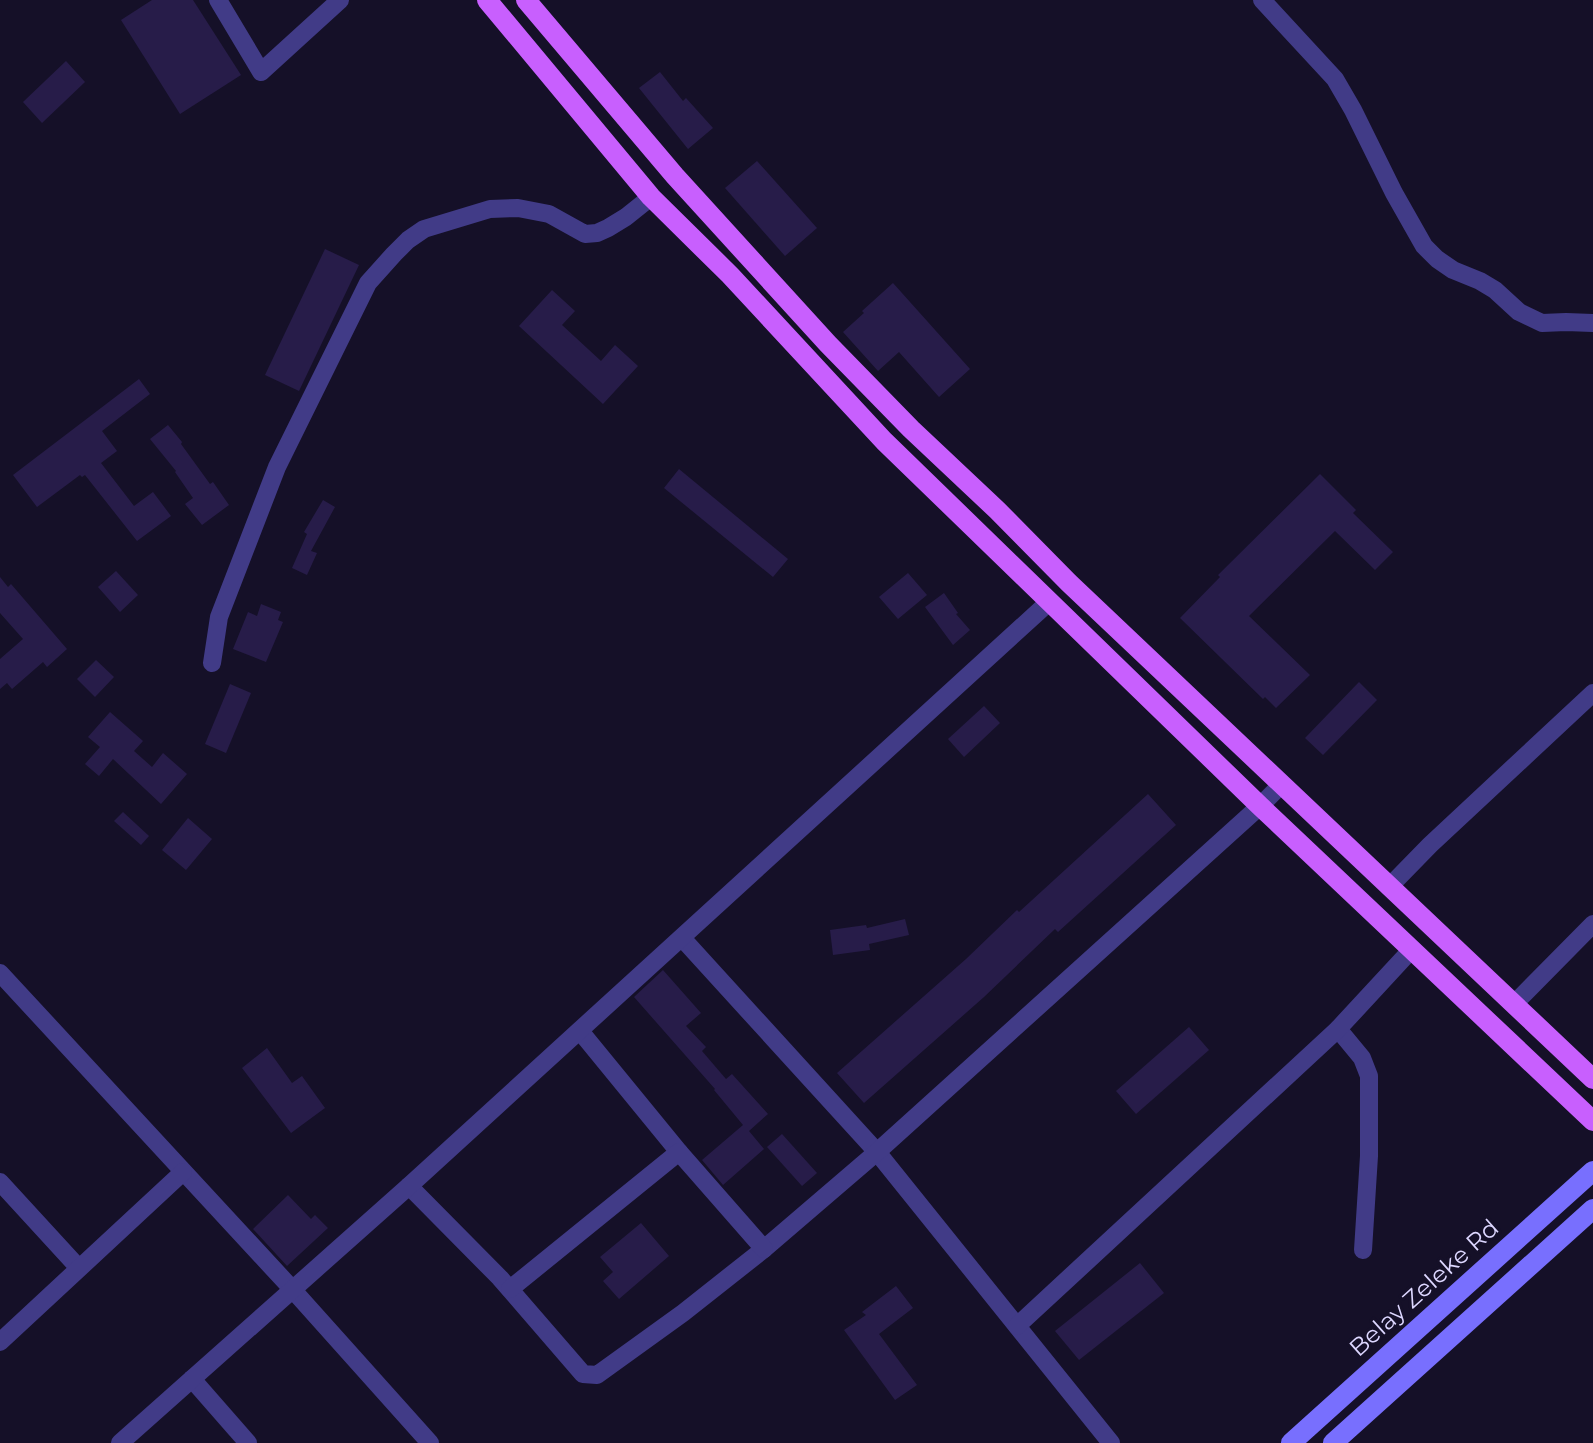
<svg xmlns="http://www.w3.org/2000/svg" width="1593" height="1443" font-family="Montserrat,sans-serif">
	<style>
		.building { fill: #271c49 }
		.lines { fill: none; stroke-linecap: round; stroke-linejoin: round }
		.street { stroke: #413b87; stroke-width: 18 }
		.secondary { stroke: #786ffe; stroke-width: 20 }
		.primary { stroke: #c85ffe; stroke-width: 20 }
		.labels { text-anchor: middle; stroke-width: 6; stroke-linejoin: round; paint-order: stroke }
		.street-label { font-size: 24px; fill: #ddd7ff; stroke: #151028 }
	</style>
	<rect width="100%" height="100%" fill="#151028"/>
	<g class="building">
		<polygon points="152,0 193,0 241,75 180,114 121,20"/>
		<polygon points="66,61 85,82 42,123 23,102"/>
		<polygon points="660,72 683,101 686,98 713,128 688,149 639,88"/>
		<polygon points="757,161 817,228 785,256 725,188"/>
		<polygon points="325,249 359,265 299,391 265,375"/>
		<polygon points="893,283 970,369 939,397 899,352 878,371 843,332 864,313 862,311"/>
		<polygon points="552,290 575,311 562,325 601,361 615,345 638,366 603,404 519,326"/>
		<polygon points="139,379 150,394 102,431 117,451 101,463 134,506 153,492 171,516 137,541 85,475 82,477 80,475 37,507 13,475"/>
		<polygon points="168,425 182,442 181,444 210,484 213,482 229,505 202,525 185,504 193,498 175,472 176,471 150,439"/>
		<polygon points="679,469 788,559 773,577 664,488"/>
		<polygon points="1320,474 1356,510 1353,513 1393,552 1375,570 1335,531 1249,616 1310,675 1276,708 1265,697 1263,699 1180,618 1220,577 1218,575"/>
		<polygon points="323,500 335,507 311,551 317,553 307,575 292,568 307,534 304,532"/>
		<polygon points="116,571 138,595 120,612 98,587"/>
		<polygon points="908,573 927,595 898,619 879,597"/>
		<polygon points="0,577 8,587 11,584 67,649 47,667 43,662 12,689 7,683 0,689 0,659 23,639 0,613"/>
		<polygon points="944,593 958,613 956,614 970,630 953,645 925,607"/>
		<polygon points="261,604 281,612 278,620 283,622 266,662 233,649 248,612 257,616"/>
		<polygon points="96,660 114,677 95,697 77,679"/>
		<polygon points="1359,682 1377,700 1323,755 1305,738"/>
		<polygon points="230,684 251,693 226,753 205,744"/>
		<polygon points="984,706 1000,723 964,757 948,739"/>
		<polygon points="110,712 143,741 134,751 152,767 163,753 187,774 161,804 113,759 99,776 85,764 100,747 88,737"/>
		<polygon points="1148,794 1176,825 1058,932 1055,929 984,997 864,1103 837,1073 966,959 1017,910 1019,912"/>
		<polygon points="123,812 149,836 141,845 114,821"/>
		<polygon points="188,818 212,839 186,870 162,850"/>
		<polygon points="905,919 909,935 869,944 870,950 833,955 830,930 866,925 867,928"/>
		<polygon points="663,970 701,1013 686,1026 706,1047 702,1051 726,1079 732,1074 768,1114 749,1131 764,1149 723,1185 702,1160 743,1125 714,1090 715,1089 634,997"/>
		<polygon points="1189,1027 1209,1050 1136,1114 1116,1091"/>
		<polygon points="267,1048 292,1083 302,1076 325,1108 291,1133 242,1068"/>
		<polygon points="782,1134 817,1173 802,1186 767,1147"/>
		<polygon points="288,1195 311,1219 315,1215 328,1228 287,1266 253,1229"/>
		<polygon points="641,1223 669,1256 619,1299 603,1281 613,1272 600,1257"/>
		<polygon points="1140,1263 1164,1293 1079,1360 1055,1331"/>
		<polygon points="896,1286 913,1308 879,1334 917,1385 895,1400 844,1330 866,1315 862,1312"/>
	</g>
	<g class="lines">
		<g class="street">
			<polyline points="218,0 261,72 340,0"/>
			<polyline points="1262,0 1335,79 1353,110 1394,193 1424,246 1437,259 1453,270 1480,281 1495,290 1519,312 1542,323 1566,322 1593,323"/>
			<polyline points="212,663 219,617 277,467 368,283 394,254 408,240 424,229 490,209 518,208 549,214 585,234 597,233 608,228 626,217 651,197"/>
			<polyline points="1389,887 1430,845 1593,693"/>
			<polyline points="682,938 877,1152 1111,1443"/>
			<polyline points="0,973 293,1290 430,1443"/>
			<polyline points="1514,1004 1593,924"/>
			<polyline points="1338,1029 1362,1058 1369,1076 1369,1156 1363,1250"/>
			<polyline points="580,1031 679,1152"/>
			<polyline points="0,1182 78,1267"/>
			<polyline points="409,1186 500,1278 583,1374 597,1375 683,1313 764,1249 877,1152 1260,806 1281,785"/>
			<polyline points="510,1289 679,1152 764,1249"/>
			<polyline points="1017,1326 1338,1029 1412,949"/>
			<polyline points="0,1342 183,1172"/>
			<polyline points="192,1379 248,1443"/>
			<polyline points="120,1443 409,1186 1049,602"/>
		</g>
		<g class="secondary">
			<polyline points="1291,1443 1593,1171"/>
			<polyline points="1333,1443 1593,1209"/>
		</g>
		<g class="primary">
			<polyline points="487,0 651,197 730,275 884,441 1260,806 1593,1121"/>
			<polyline points="526,0 675,176 828,344 911,429 997,510 1069,583 1593,1079"/>
		</g>
	</g>
	<g class="labels">
		<g class="street-label">
			<text transform="translate(1424 1288) rotate(-42)" y="8">Belay Zeleke Rd</text>
		</g>
	</g>
</svg>
